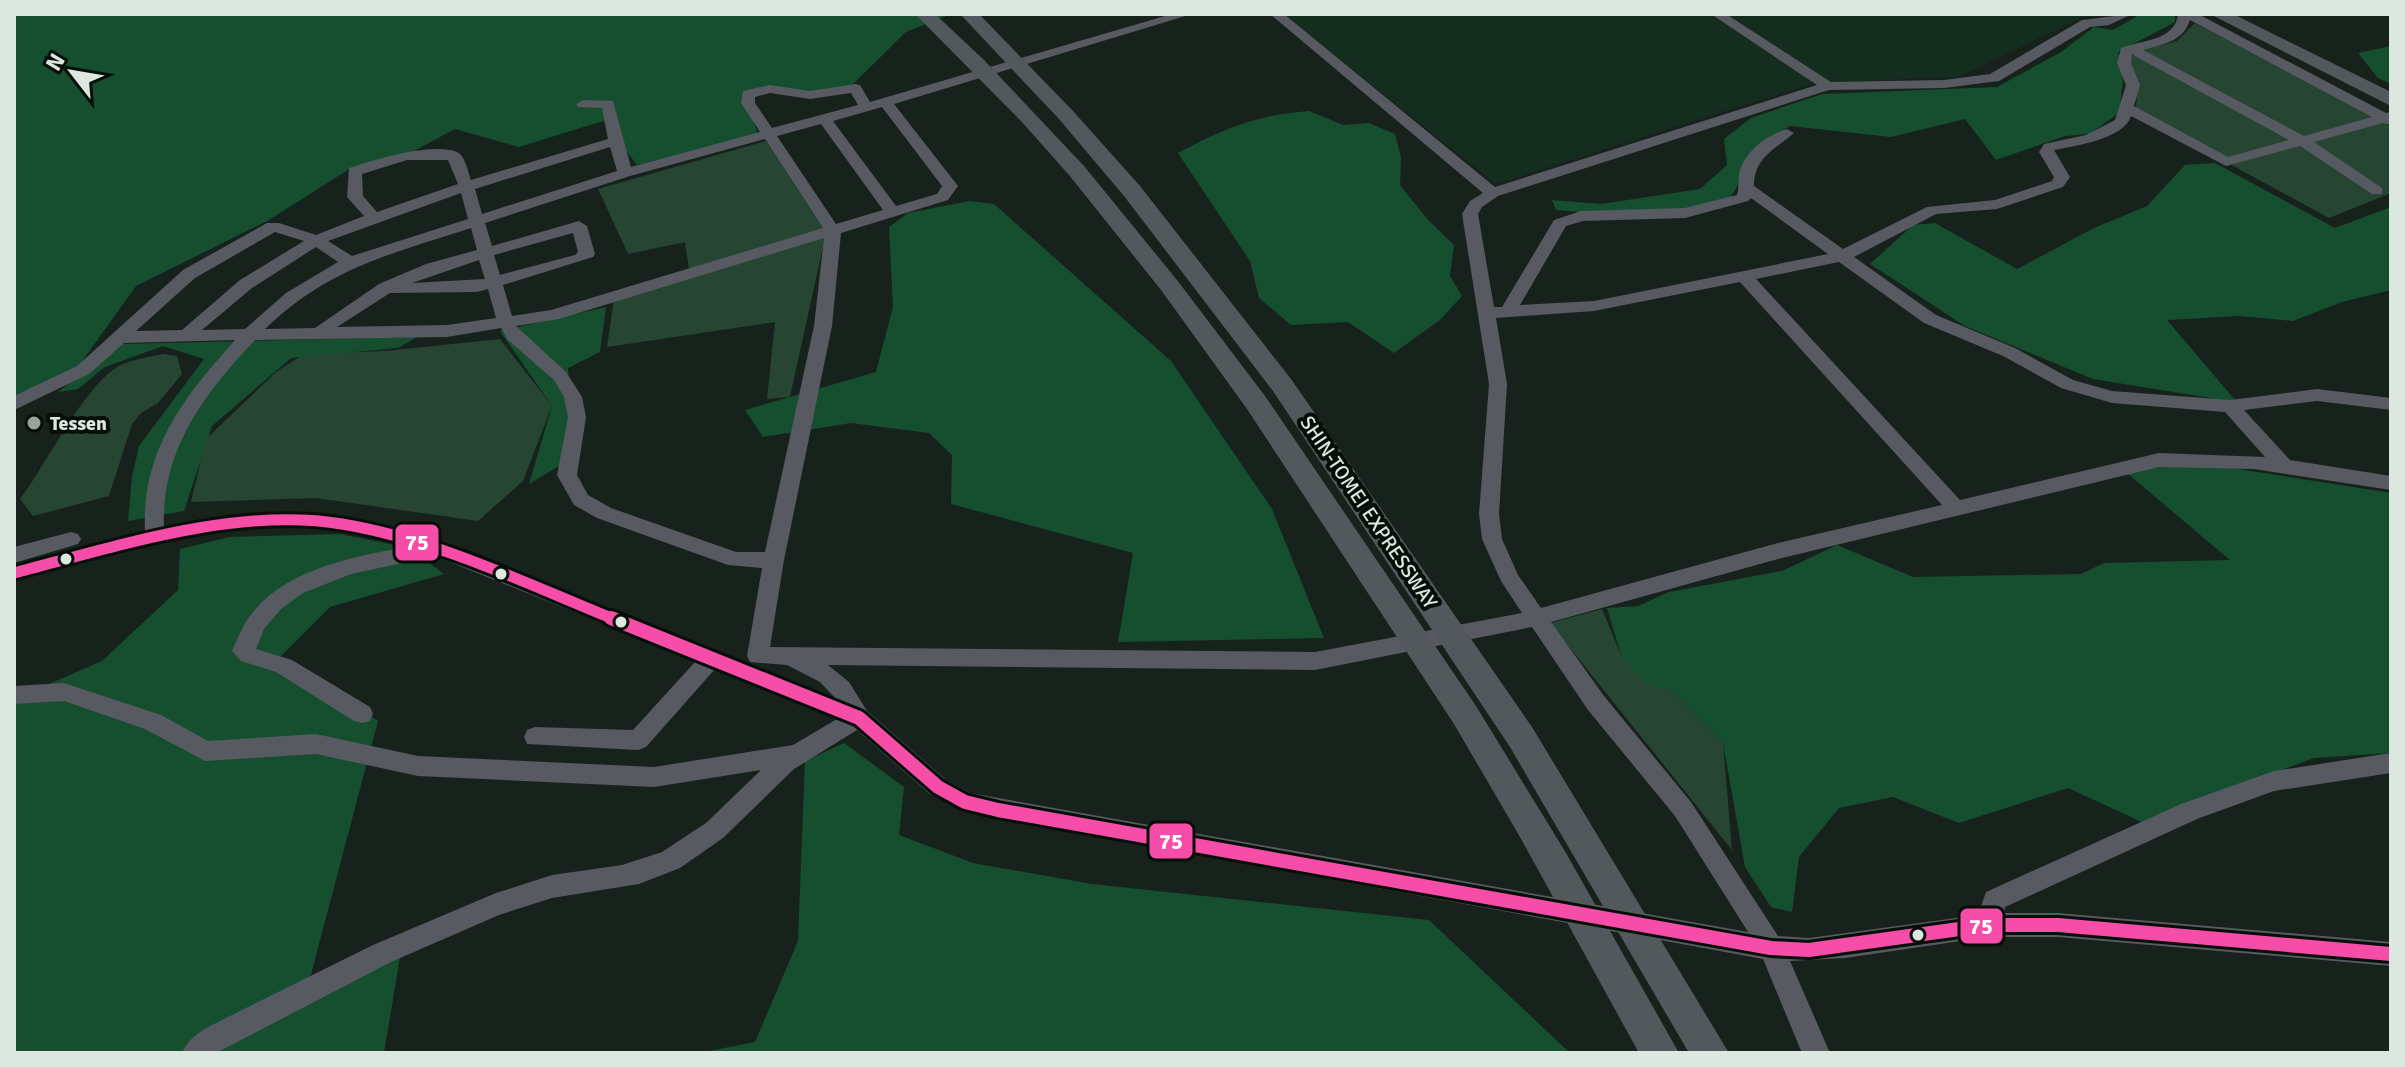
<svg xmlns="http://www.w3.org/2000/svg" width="2405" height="1067" font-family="Signika,sans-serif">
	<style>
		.built { fill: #142d1e }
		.green { fill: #264532 }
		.forest { fill: #154f30 }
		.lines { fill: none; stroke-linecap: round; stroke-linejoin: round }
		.minor { fill: #575a60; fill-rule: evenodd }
		.highway { fill: #52585c; fill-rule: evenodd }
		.bus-1-far1-casing { stroke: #060e08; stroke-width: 17 }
		.bus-1-casing { stroke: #060e08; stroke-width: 20 }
		.bus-1-far1 { stroke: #f54da8; stroke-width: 11 }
		.bus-1 { stroke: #f54da8; stroke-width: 14 }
		.poi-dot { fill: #97a39b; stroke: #060e08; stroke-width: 3 }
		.bus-dot { fill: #dce8df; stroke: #060e08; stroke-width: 3 }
		.labels { text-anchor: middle; stroke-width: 8; stroke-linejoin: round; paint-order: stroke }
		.poi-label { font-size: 20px; font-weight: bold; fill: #dce8df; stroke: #060e08; text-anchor: start }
		.street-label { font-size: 20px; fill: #dce8df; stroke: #060e08 }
		.line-badge { stroke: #060e08; stroke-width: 3 }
		.badge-label { font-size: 22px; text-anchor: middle; font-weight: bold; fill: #fff }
	</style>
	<rect width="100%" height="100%" fill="#18221c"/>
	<polygon class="built" points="1283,14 2089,14 1959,77 1814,83 1496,184"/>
	<g class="green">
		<polygon points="2195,23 2391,126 2391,193 2329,218 2226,162 2136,107 2138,86 2129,65 2131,53 2177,41"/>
		<polygon points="766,141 826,233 790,397 767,399 775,322 607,347 614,299 689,269 685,242 628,254 598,189"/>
		<polygon points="500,339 552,406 523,481 478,521 316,498 191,502 206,439 276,372 304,354 385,351"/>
		<path d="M163 354 177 356 182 374 158 403 141 413 132 424 109 496 33 516 20 499C47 464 85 383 121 365 133 359 150 357 163 354Z"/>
		<polygon points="1602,609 1621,655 1670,689 1723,743 1732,850 1550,623"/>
	</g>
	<g class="forest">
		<polygon points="14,14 951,14 906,32 853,84 809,96 770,89 744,96 758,134 637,165 603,121 519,147 455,129 410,153 354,166 269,220 136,286 78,367 14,399"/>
		<polygon points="2141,14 2175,14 2175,22 2118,52 2123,81 2119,113 2089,134 2065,136 1996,160 1965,119 1891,137 1790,126 1760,144 1734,192 1721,209 1594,213 1556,210 1552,200 1601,204 1700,189 1727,165 1724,139 1751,118 1822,94 1997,87 2061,52 2094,27 2113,30"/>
		<polygon points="2391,46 2391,84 2378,78 2358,53"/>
		<path d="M1309 111 1343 125 1369 123 1395 134 1401 158 1400 185 1428 220 1454 245 1450 276 1462 296 1440 320 1394 353 1348 322 1291 325 1259 298 1250 261 1178 153C1224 128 1257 115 1309 111Z"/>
		<polygon points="2215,163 2335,228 2391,207 2391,290 2342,302 2293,321 2239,316 2167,320 2235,400 2229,401 2093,379 1965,326 1870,264 1913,225 1935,223 2017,269 2094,228 2147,206 2185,165"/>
		<polygon points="970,201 994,204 1171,361 1272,509 1324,638 1118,642 1133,553 951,504 952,455 929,433 851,423 763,437 745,410 876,372 893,307 889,227 908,213"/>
		<polygon points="606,307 600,352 568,368 571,412 559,466 529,484 552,406 500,331"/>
		<polygon points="417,337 398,348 291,358 212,426 184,511 128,521 132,477 139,446 204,359 163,346 105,367 78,389 58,392 121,344"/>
		<polygon points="2163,466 2232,468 2391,493 2391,753 2314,758 2150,818 2144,823 2068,788 1959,823 1893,797 1839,808 1799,857 1792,912 1771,907 1745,867 1723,743 1670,689 1647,685 1621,655 1607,608 1638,606 1669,592 1782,571 1837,545 1913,577 2081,574 2104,563 2230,560 2128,474"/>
		<polygon points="340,534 409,548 444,574 330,607 279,658 378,721 309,982 400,957 384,1053 14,1053 14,691 49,684 102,661 178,590 180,549 230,537"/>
		<polygon points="844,743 904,787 899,835 973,863 1092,884 1429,920 1570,1053 699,1053 755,1042 798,941 805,761"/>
	</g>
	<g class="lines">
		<g class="minor">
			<path d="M1172 14H1192L894 104 958 186 948 200 841 233 832 326 784 560 770 647 1315 652 1522 613 1501 581 1482 539 1479 514 1489 384 1462 214 1470 201 1483 193 1270 14H1284L1495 187 1817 85 1711 14H1726L1831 82 1944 80 1990 74 2082 20 2132 14 2109 25 2090 27 1999 81 1944 88 1829 90 1498 196 1482 207 1478 214 1494 307H1502L1554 220 1581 211 1685 208 1737 195C1739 188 1738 181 1739 174 1744 152 1766 135 1787 129L1794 133C1776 149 1754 157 1754 186L1843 249 1927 207 1995 200 2052 181 2054 177 2039 152 2044 144 2086 135 2115 120 2126 85 2117 63 2121 48C2142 40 2175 41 2178 14H2198L2386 113 2391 112V125L2383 123 2314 142 2382 188V194H2372L2300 146 2226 166 2131 116C2124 139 2075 146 2054 150L2070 177 2063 187 1997 209 1936 214 1854 257 1936 315 2015 348 2073 380 2112 391 2230 400 2317 389 2391 398V410L2317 401 2244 410 2290 460 2391 476V490L2254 469 2159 467 1778 559 1551 622 1604 696 1691 802 1778 936 1809 938 1978 915 1986 892 2181 804 2274 771 2391 753V773L2274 791 2197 819 2005 907 2004 913H2058L2391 942V966L2058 937H1988L1845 958 1790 961 1830 1053H1802L1763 959 965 812 930 794 857 730 794 769 723 838 680 868 639 884 552 898 499 915 391 962 216 1053H182C190 1034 209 1027 226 1018L373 945 496 893 552 875 622 865 662 852 706 823 761 770 654 787 418 776 316 754 205 761 145 729 64 701 14 704V686L64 683 161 715 208 741 316 734 418 756 654 767 793 745 837 719 715 669 646 747 638 750 527 744 524 737 527 730 535 727 633 730 696 661 435 556 351 574 303 593 281 609 264 629 256 649 292 660 370 707 373 714 370 721 362 723 354 721 276 672 241 661 232 651C237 640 242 627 249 617 284 569 350 558 405 547 384 541 362 533 340 530 230 516 119 553 14 581V565L145 531C141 451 184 397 235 340L124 343 89 374 14 410V396L77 366 183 270 267 223H279L316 235 364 216 347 197 349 168C374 160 431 142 457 152 465 155 468 172 471 180L608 139 602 108 578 107 576 104 583 100 613 101 631 167 760 132 741 103 743 91 770 85 810 91 855 84 860 85 870 102ZM2190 20 2372 117 2304 136 2143 50C2163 44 2183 42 2190 20ZM2132 53 2135 56 2289 140 2228 157 2134 106 2140 85 2131 63ZM770 93 810 99 851 93 858 105 772 128 755 103V97ZM882 107 942 186 937 194 896 206 833 121ZM821 124 883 210 836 224 777 136ZM765 139 823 228 551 310 512 316 503 285 593 257 595 254 587 226 579 221 492 246 485 223 630 176ZM610 147 617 171 482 214 475 189ZM407 160H448L458 184 377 212 363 196 362 174ZM461 193 468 219 352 256 328 241ZM1751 198 1828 254 1594 301 1520 305 1566 226 1583 221 1685 218 1748 201ZM471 228 477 250 426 264 379 284 315 328 265 329C328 268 391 254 471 228ZM275 232 304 241 240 280 182 330 136 331 195 278ZM573 233 578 252 575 255 500 275 494 255ZM824 238 814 326 765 552H736L611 508 588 495 577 475 586 417 582 397 566 372 516 326 559 319ZM316 247 338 262 286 293 245 329 202 330 252 288ZM479 260 485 279 412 283ZM1839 262 1924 323 2003 356 2061 388 2112 403 2225 412 2265 457 2159 453 1960 500 1756 279ZM1740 282 1942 505 1778 543 1541 608 1518 575 1502 539 1499 514 1507 384 1496 318 1594 311ZM488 289 496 318 447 325 337 327 390 293 477 292ZM501 328 508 340 554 380 564 397 568 417 557 475 574 505 597 518 728 565 762 568 747 656 750 662 787 665 820 682 837 700 444 543 376 524 339 516 270 514 164 527C161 450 204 394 255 340L447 337ZM1532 627 1588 710 1675 816 1748 932 970 793 946 780 867 711 849 682 828 665 1315 670Z"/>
			<polygon points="71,532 78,534 81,539 78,544 14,563 14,547"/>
		</g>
		<g class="highway">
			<polygon points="915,14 935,14 984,60 1084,166 1177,280 1265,396 1476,706 1566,853 1679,1053 1639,1053 1520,837 1454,724 1247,409 1161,290 1069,175 1021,121"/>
			<polygon points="960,14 979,14 1073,111 1140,186 1291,379 1532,727 1729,1053 1689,1053 1510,747 1273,391 1124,196 1059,119"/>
			<polygon points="2210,14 2233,14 2391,92 2391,106"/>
		</g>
		<g class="bus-1-far1-casing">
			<path id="bus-1-far1" d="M14 573C114 547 239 506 342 524 438 540 527 584 616 620"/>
		</g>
		<g class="bus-1-casing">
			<polyline id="bus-1" points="611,618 859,718 938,787 965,802 998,810 1771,948 1809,950 1988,925 2058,925 2391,954"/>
		</g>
		<use href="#bus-1-far1" class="bus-1-far1"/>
		<use href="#bus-1" class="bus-1"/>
	</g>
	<circle class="poi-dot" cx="34" cy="423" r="8"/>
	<g class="bus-dot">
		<circle cx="66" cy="559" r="7"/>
		<circle cx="501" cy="574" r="7"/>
		<circle cx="621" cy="622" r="7"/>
		<circle cx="1918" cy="935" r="7"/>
	</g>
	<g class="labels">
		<g class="poi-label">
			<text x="50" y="430">Tessen</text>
		</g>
		<g class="street-label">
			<text transform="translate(1369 512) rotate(56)" y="7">SHIN-TOMEI EXPRESSWAY</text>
		</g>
	</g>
	<g class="line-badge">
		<rect x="394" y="523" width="46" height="39" rx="8" fill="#f54da8"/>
		<rect x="1148" y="822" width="46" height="38" rx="8" fill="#f54da8"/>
		<rect x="1959" y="907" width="45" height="38" rx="8" fill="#f54da8"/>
	</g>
	<g class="badge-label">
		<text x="417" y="550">75</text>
		<text x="1171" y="849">75</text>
		<text x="1981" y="934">75</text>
	</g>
	<rect width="2405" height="1067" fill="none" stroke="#dce8df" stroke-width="32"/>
	<g transform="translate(72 72) rotate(301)" stroke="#060e08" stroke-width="6" paint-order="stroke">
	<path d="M0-6L14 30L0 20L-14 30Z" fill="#dce8df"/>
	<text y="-12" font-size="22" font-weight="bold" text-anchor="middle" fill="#dce8df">N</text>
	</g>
</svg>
